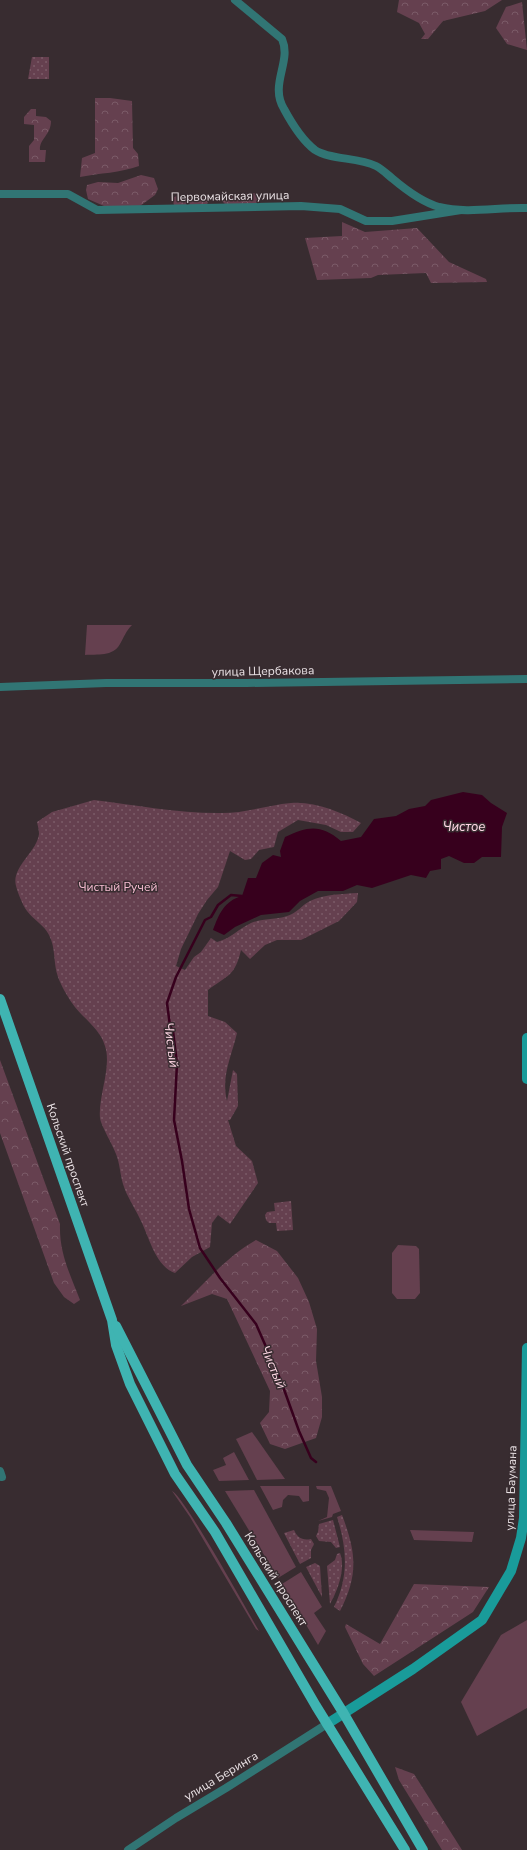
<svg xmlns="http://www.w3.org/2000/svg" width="527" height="1850" font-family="'Nunito Sans',sans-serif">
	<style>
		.grass { fill: #65404f }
		.forest { fill: url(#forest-crowns) }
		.park { fill: url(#park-dots) }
		.water { fill: #37001d }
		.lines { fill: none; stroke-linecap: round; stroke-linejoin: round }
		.stream { stroke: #37001d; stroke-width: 2.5 }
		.street { stroke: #317574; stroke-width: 8 }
		.secondary { stroke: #199b9a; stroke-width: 10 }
		.primary { stroke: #3fb4b2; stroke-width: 10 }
		.labels { text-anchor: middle; stroke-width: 3; stroke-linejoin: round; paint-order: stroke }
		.street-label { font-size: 12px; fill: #eae2e5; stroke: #382c30 }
		.park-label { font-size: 12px; fill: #f8bed3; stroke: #382c30 }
		.water-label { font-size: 13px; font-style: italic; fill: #ffd7e5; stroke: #382c30 }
	</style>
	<defs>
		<pattern id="forest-crowns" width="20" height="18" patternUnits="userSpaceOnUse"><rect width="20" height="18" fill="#65404f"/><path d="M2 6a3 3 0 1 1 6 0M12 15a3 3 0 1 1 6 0" fill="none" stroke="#7b5b68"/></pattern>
		<pattern id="park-dots" width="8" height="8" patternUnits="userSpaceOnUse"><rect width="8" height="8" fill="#65404f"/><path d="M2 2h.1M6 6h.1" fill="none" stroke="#7b5b68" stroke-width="1.8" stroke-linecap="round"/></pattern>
	</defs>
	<rect width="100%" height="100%" fill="#382c30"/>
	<g class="grass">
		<path d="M87 625H132C126 631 124 637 120 644 113 657 97 654 85 655Z"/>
		<polygon points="398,1245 416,1246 419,1249 420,1293 415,1299 397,1299 392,1293 392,1253"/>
		<polygon points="252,1432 285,1479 257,1480 236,1439"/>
		<polygon points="234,1452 249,1480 219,1481 213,1470 226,1465 223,1458"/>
		<polygon points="260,1486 309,1486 309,1501 303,1502 299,1496 288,1495 283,1500 282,1507 273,1510"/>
		<polygon points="316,1486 331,1486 341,1511 333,1514 332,1517 318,1521 327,1517 329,1498 326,1491 317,1489"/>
		<polygon points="254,1490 296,1567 278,1578 225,1491"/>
		<path d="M172 1491C184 1496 248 1612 259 1631L256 1629 190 1517Z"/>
		<polygon points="410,1530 474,1532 472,1542 414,1540"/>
		<polygon points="301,1572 322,1607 314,1613 326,1631 318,1645 282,1584"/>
		<polygon points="527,1620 527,1708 477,1736 461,1702 501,1635"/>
	</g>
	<g class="forest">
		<polygon points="399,0 502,0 485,11 443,21 428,39 421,39 425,34 419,23 397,12"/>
		<polygon points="522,2 527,50 507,44 496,28 506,7"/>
		<path d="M95 98H110L132 101 133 148 138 154 139 166C120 173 100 173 80 177L82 158 95 153Z"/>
		<path d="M31 109H36V116L46 117 51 121C51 135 39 139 40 150H46L45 162H29V146L34 140V125L24 124V117Z"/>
		<polygon points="141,175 154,178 158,189 155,195 140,206 104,206 88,199 86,190 87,185 98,182 118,183"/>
		<polygon points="258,193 260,195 259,202 256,204 226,205 219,198 226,194"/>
		<polygon points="209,194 207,205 174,205 172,198 179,195"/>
		<polygon points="342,222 365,232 417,228 449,262 486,279 487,282 431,283 426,273 378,275 371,278 317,280 305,238 342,236"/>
		<path d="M0 1060 60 1224C59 1253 70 1274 80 1300L74 1304 64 1297 54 1283 0 1133Z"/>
		<path d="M256 1240 277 1251 298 1278 309 1302 317 1329 316 1361 322 1397V1417L316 1438 285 1449 270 1444 260 1423 269 1412 270 1391 227 1299 212 1294 181 1306C205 1283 226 1257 256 1240Z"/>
		<polygon points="414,1584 489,1587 473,1612 374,1676 363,1664 345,1627 346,1624 380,1644"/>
		<polygon points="395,1767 414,1774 462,1850 442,1850 399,1780"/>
	</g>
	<g class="park">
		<polygon points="32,57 49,57 49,79 28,79"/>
		<path d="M94 800C136 805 176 813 218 813 243 814 267 805 291 803 314 801 341 812 361 823L353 832H341L326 825 298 820 278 832 274 847 259 850 251 859 245 860 230 851 218 887 207 900 198 914 181 949 176 966 185 970 194 957 201 952 211 938 217 942C232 938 238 929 251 923 263 918 275 920 287 916 297 913 302 905 310 901 324 894 343 894 358 893L357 902 339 921 301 940H277L265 945 250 959 241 950C235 976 228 975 208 990V1016L225 1022 237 1033C231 1058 221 1076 227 1101L233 1070 237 1074 238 1106 230 1120H228L236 1146 252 1161 258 1183 230 1224 218 1215 212 1223 210 1247 192 1257 175 1273C155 1266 149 1236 140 1219 134 1206 127 1197 123 1184 120 1174 120 1164 116 1154 113 1145 101 1126 100 1118 98 1096 112 1067 105 1046 100 1028 82 1018 72 1003 67 996 61 985 58 977 53 963 56 948 49 935 44 925 34 920 27 911 22 904 18 893 16 886 11 867 37 852 39 834 39 831 38 826 37 822L52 812Z"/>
		<polygon points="291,1201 293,1230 277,1231 276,1223 269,1223 266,1220 265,1215 267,1212 275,1211 274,1203"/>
		<path d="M342 1515C356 1552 359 1574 340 1611L334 1607C349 1577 347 1548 337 1517Z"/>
		<polygon points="333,1520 340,1547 336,1548 331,1542 319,1541 316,1536 318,1532 319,1524"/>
		<path d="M294 1530C297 1537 302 1541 311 1539L314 1544 311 1550V1558L300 1564 284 1533Z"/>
		<path d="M340 1553C346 1568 338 1590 330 1604L327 1566 335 1560 337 1554Z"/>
		<polygon points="315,1563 320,1566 322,1597 306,1567"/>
	</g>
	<path class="water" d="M463 792 482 795 491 803 507 813 502 827 501 857H482L474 863H464L449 856 441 859V869L430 871 426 878 411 875 372 888 357 885 343 891H318L300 901 289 912 261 915 235 927 224 935 213 930C219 914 224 901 242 896L248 878H256L262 863 273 855 281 857 280 851 285 837C308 826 321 824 341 841L361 837 374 819 396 816 409 809 425 806 431 800Z"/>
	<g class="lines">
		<polyline class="stream" points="242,896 231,895 218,905 211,917 205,920 176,977 167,1003 170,1026 173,1031 177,1064 174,1120 182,1161 189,1209 200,1248 220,1278 256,1324 281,1381 299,1431 311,1458 316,1462"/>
		<g class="street">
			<path d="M235 0 282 39C292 62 269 84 284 109 291 122 303 141 315 150 330 160 358 157 376 166 382 169 388 175 393 179 406 190 422 202 439 207 468 214 498 207 527 208"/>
			<polyline points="0,194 68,194 97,210 301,206 340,209 366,221 392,221 461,210"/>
			<polyline points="0,687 106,683 247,683 527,679"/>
			<polyline points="0,1471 2,1477"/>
			<polyline points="128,1850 176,1818 226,1788 327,1724"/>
		</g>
		<g class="secondary">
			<polyline points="527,1038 527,1079"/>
			<polyline points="327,1724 413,1669 482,1620 511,1571 521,1538 524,1518 527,1348"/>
		</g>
		<g class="primary">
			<polyline points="0,999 112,1320 116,1345 130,1384 175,1474 215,1532 316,1706 405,1850"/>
			<polyline points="116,1326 187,1465 226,1523 344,1714 423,1850"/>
		</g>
	</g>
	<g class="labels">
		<g class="street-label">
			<text transform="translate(230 196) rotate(-1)" y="4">Первомайская улица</text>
			<text transform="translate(263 671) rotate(-1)" y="4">улица Щербакова</text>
			<text transform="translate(68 1155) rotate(71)" y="4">Кольский проспект</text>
			<text transform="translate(511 1488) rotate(-88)" y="4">улица Баумана</text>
			<text transform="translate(276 1579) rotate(58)" y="4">Кольский проспект</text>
			<text transform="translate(221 1776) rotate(-31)" y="4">улица Беринга</text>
		</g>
		<g class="park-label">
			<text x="118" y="891">Чистый Ручей</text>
		</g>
		<g class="water-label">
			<text x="464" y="831">Чистое</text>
			<text transform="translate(172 1045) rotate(83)" y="5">Чистый</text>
			<text transform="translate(274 1367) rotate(67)" y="5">Чистый</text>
		</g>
	</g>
</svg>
